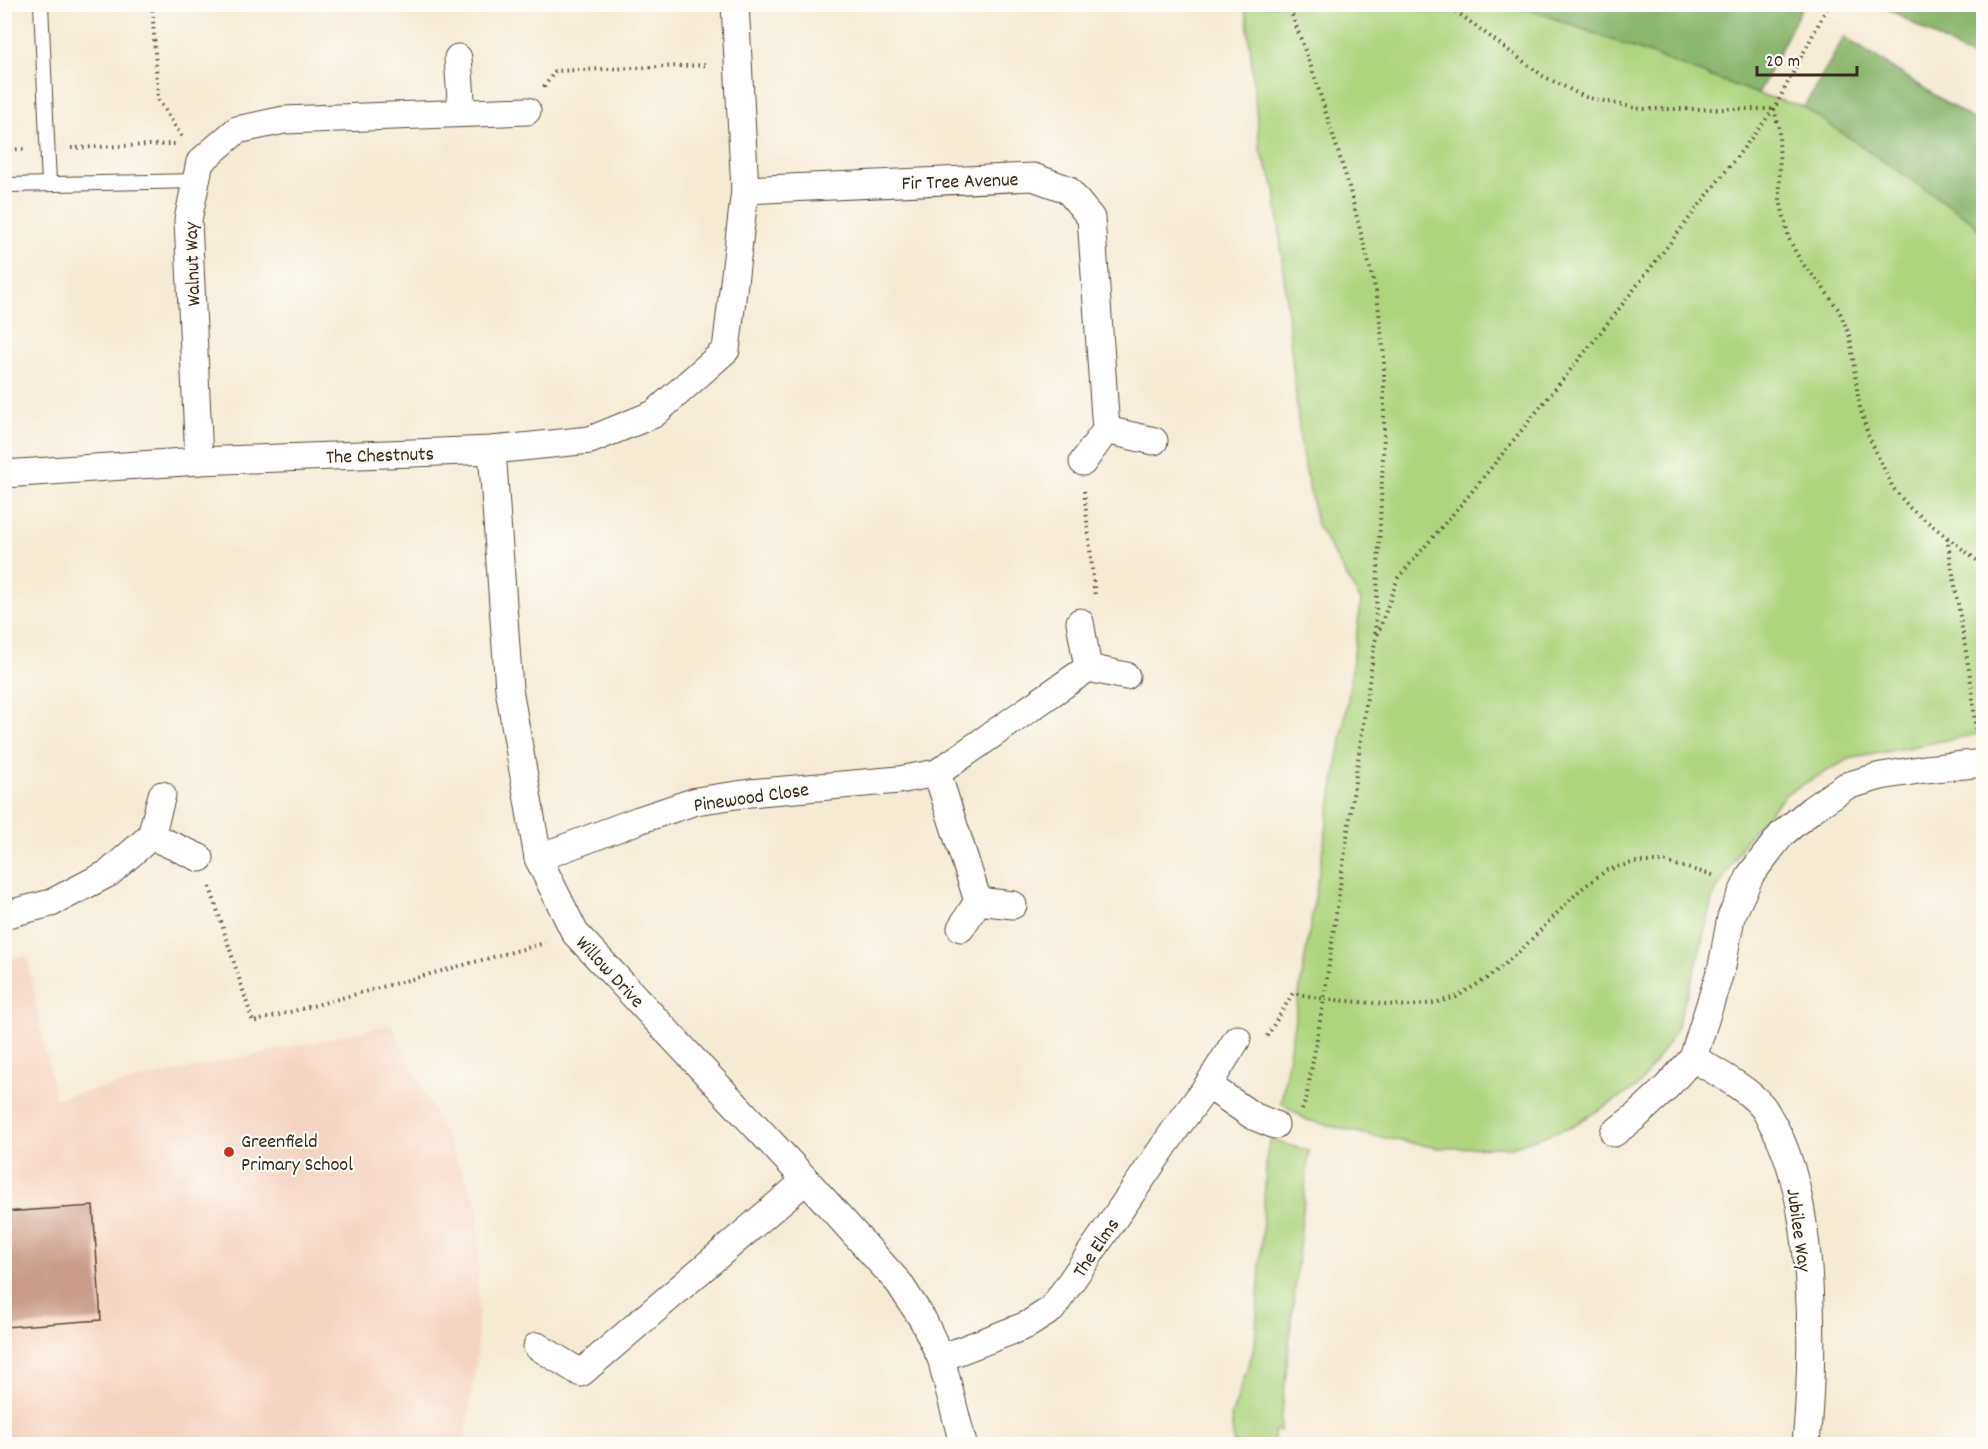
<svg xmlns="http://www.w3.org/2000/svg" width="1988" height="1449" font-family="Dekko,sans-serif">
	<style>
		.built { fill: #f4d3c0 }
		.green { fill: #afd47e; stroke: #757f4e; stroke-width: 1.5 }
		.forest { fill: #8bb66d; stroke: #637046; stroke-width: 1.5 }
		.building { fill: #ca9b89 }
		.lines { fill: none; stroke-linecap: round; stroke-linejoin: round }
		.lane-casing { stroke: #574739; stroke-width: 16 }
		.street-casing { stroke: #574739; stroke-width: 29 }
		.path { stroke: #574739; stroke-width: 4; stroke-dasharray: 1.5 4.5; stroke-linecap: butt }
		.lane { stroke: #fff; stroke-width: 14 }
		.street { stroke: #fff; stroke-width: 27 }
		.poi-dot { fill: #c8321e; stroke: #fdfcf7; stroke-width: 2 }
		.labels { text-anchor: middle; stroke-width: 4.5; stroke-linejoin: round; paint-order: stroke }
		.street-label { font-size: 20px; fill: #3b2a1e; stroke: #fdfcf7 }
		.poi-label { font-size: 20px; fill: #3b2a1e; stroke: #fdfcf7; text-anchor: start }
	</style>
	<rect width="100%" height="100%" fill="#fdfcf7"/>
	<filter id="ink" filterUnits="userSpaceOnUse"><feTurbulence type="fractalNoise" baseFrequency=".0167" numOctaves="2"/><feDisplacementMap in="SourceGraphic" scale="12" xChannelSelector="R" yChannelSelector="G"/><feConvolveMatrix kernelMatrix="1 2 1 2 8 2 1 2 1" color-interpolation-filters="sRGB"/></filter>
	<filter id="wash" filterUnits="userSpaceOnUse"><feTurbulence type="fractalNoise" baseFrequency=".008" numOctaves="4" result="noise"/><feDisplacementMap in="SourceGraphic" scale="24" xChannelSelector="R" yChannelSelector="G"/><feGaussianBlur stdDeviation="1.35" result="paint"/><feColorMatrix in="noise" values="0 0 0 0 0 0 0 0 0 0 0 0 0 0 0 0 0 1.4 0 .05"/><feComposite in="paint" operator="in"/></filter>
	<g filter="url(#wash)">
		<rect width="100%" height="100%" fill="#f5ead4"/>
		<polygon class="built" points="27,956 55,1098 392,1025 479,1206 478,1349 465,1444 5,1444 5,960"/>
		<g class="green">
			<polygon points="1243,5 1518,5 1758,94 1804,107 1972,221 1983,237 1983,733 1849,759 1787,793 1748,836 1713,896 1695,970 1674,1034 1639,1086 1572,1126 1512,1147 1439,1148 1364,1134 1307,1120 1281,1103 1348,698 1361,601 1317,525 1301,448 1275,187 1260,150 1247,17"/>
			<polygon points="1271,1140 1309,1151 1280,1431 1275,1430 1273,1444 1234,1444 1231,1417 1255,1346 1267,1152"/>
		</g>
		<g class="forest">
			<polygon points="1794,4 1801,9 1758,94 1518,5"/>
			<polygon points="1881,5 1983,5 1983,64"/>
			<polygon points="1844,37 1983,126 1983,237 1972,221 1804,107"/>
		</g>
		<g id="blocks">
			<polygon class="building" points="93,1206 101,1320 4,1327 4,1212"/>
		</g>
	</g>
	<g filter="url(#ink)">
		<use href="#blocks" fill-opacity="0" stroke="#574739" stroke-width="1.5"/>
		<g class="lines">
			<g class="lane-casing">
				<g id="lane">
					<polyline points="41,4 49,184"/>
					<polyline points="8,185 196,181"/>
				</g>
			</g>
			<g class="street-casing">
				<g id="street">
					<polyline points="458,58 462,113"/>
					<polyline points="745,190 1033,177 1067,189 1091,218 1106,430"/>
					<polyline points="492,450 509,689 538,858 575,933 806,1180 899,1283 923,1320 941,1358 963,1444"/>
					<polyline points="199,461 188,220 200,162 237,130 284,120 527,111"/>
					<polyline points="1083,462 1106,430 1154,441"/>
					<polyline points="4,474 199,461 492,450 590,440 654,414 726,350 745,190 735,4"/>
					<polyline points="1080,622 1088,668 1126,676"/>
					<polyline points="937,773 978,901"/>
					<polyline points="162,795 151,836 200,858"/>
					<polyline points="538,858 639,820 696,801 750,793 899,780 937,773 1088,668"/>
					<polyline points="4,915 51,903 109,873 151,836"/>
					<polyline points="961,928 978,901 1013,905"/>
					<path d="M1693 1058C1714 1071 1745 1087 1761 1105 1765 1109 1768 1116 1771 1121 1817 1198 1814 1356 1806 1444"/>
					<polyline points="1208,1085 1253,1116 1275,1125"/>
					<polyline points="1614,1133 1635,1117 1663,1091 1693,1058 1722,966 1731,917 1751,874 1782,834 1812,809 1846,786 1881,776 1925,769 1984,763"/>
					<polyline points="537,1346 581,1373 806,1180"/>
					<polyline points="941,1358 1027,1325 1052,1309 1177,1127 1208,1085 1237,1039"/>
				</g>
			</g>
			<g class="path">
				<polyline points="152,4 158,99 182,137"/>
				<polyline points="1288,4 1314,75 1348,183 1377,295 1384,357 1384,434 1375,635"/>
				<polyline points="1446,4 1543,76 1585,97 1641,109 1774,109"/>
				<polyline points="544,87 555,71 708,65"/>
				<polyline points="1774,109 1779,128 1780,200 1789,239 1801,262 1821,285 1839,310 1850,337 1859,404 1868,435 1893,488 1910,508 1984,566"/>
				<polyline points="71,148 175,144"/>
				<polyline points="4,150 25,149"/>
				<polyline points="1084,491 1095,597"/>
				<polyline points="1947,538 1972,688 1976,733"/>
				<polyline points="210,887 253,1022 545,943"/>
				<polyline points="1267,1036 1293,993 1324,999 1375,641 1398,578 1470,494 1597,337 1774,109 1829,4"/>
				<polyline points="1302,1110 1306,1099 1324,999 1409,1006 1434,1003 1456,997 1489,977 1519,952 1580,890 1607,870 1635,862 1665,862 1716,876"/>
			</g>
			<use href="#lane" class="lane"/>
			<use href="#street" class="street"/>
		</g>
	</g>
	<circle class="poi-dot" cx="229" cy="1152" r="6"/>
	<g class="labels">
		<g class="street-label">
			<text transform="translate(960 180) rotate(-2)" y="7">Fir Tree Avenue</text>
			<text transform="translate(191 264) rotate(-92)" y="7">Walnut Way</text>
			<text transform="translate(380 454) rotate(-2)" y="7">The Chestnuts</text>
			<text transform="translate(751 796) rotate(-8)" y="7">Pinewood Close</text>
			<text transform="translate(611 971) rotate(47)" y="7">Willow Drive</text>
			<text transform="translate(1800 1230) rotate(82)" y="7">Jubilee Way</text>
			<text transform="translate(1095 1247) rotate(-56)" y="7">The Elms</text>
		</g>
		<g class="poi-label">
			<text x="241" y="1147">Greenfield<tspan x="241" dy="23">Primary School</tspan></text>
		</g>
	</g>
	<rect width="1988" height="1449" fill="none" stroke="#fdfcf7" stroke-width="24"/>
	<path d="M1757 66v9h100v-9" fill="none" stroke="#3b2a1e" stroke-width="3"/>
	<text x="1766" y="66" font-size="18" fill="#3b2a1e" stroke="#fdfcf7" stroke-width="4.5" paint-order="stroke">20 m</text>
</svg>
